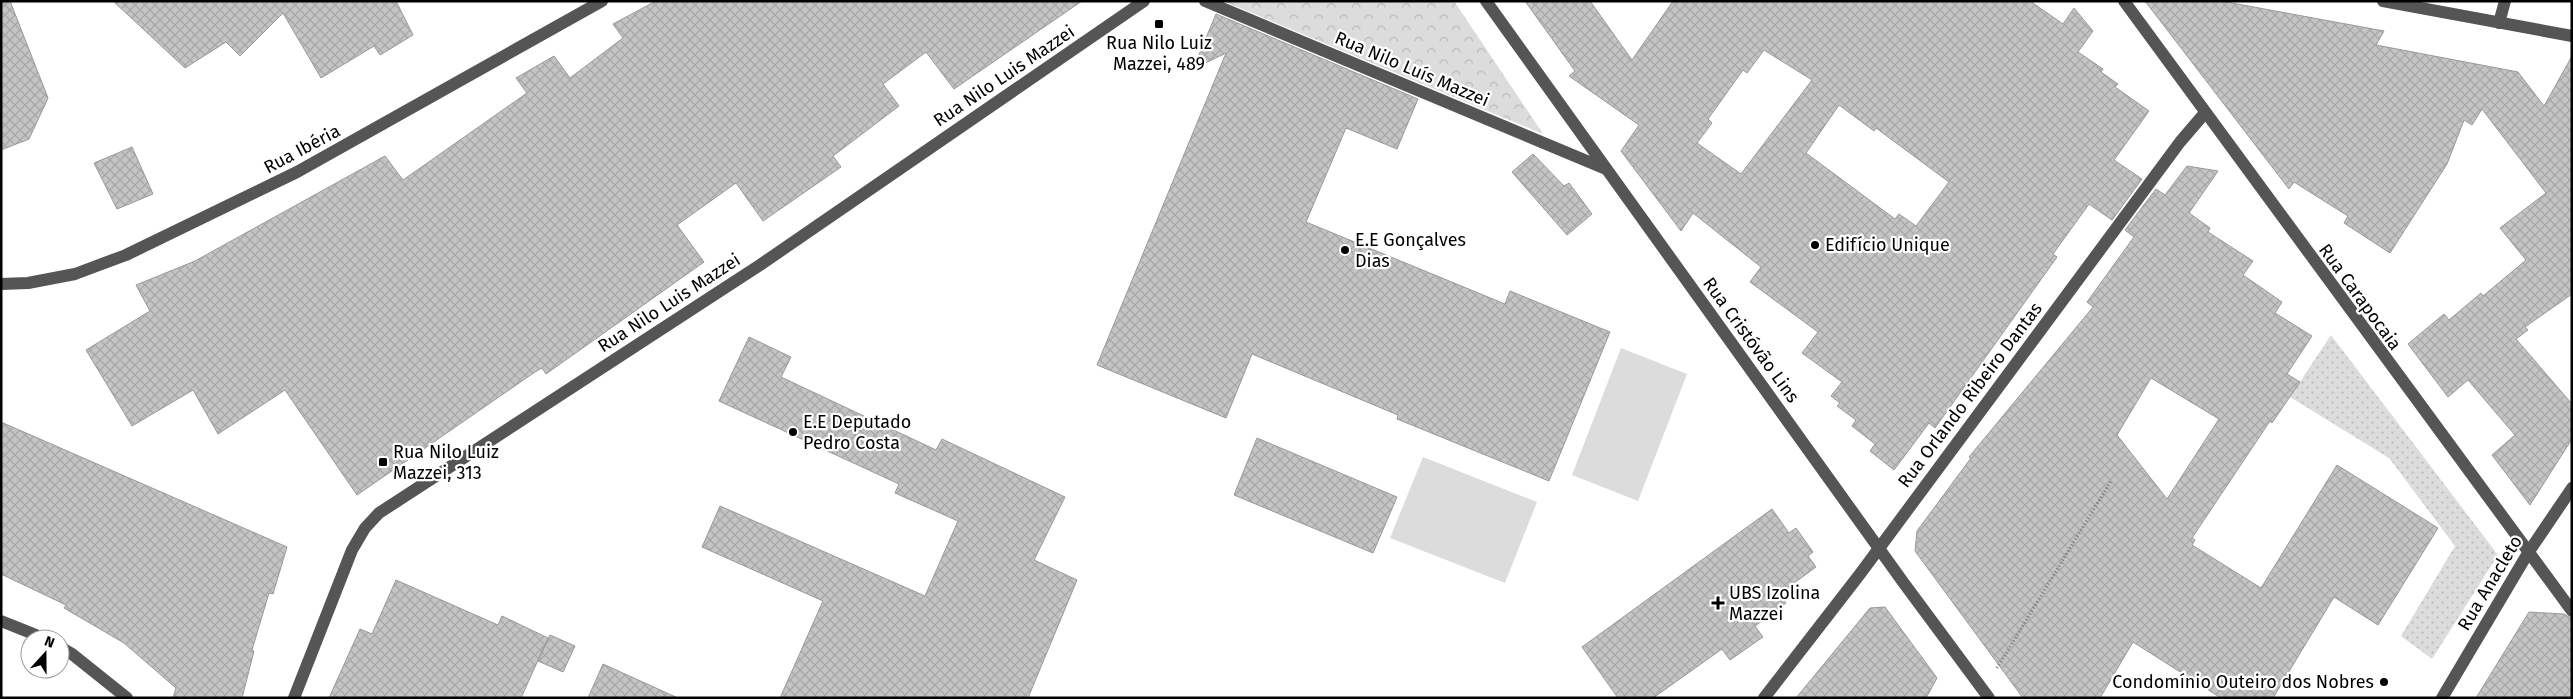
<svg xmlns="http://www.w3.org/2000/svg" width="2573" height="699" font-family="'Fira Sans',sans-serif">
	<style>
		.park { fill: url(#park-crowns) }
		.garden { fill: url(#garden-dots) }
		.pitch { fill: #dcdcdc }
		.building { fill: url(#building-cross-hatch); stroke: #999; fill-rule: evenodd }
		.lines { fill: none; stroke-linecap: round; stroke-linejoin: round }
		.path { stroke: #777; stroke-width: 3; stroke-dasharray: 1 2.5; stroke-linecap: butt }
		.minor { stroke: #555; stroke-width: 12 }
		.poi-dot { fill: #000; stroke: #fff; stroke-width: 2 }
		.labels { text-anchor: middle; stroke-width: 4.5; stroke-linejoin: round; paint-order: stroke }
		.poi-label { font-size: 18px; fill: #000; stroke: #fff; text-anchor: start }
		.street-label { font-size: 18px; fill: #000; stroke: #fff }
	</style>
	<defs>
		<pattern id="park-crowns" width="20" height="18" patternUnits="userSpaceOnUse" patternTransform="scale(1.25)"><rect width="20" height="18" fill="#dcdcdc"/><path d="M2 6a3 3 0 1 1 6 0M12 15a3 3 0 1 1 6 0" fill="none" stroke="#bbb"/></pattern>
		<pattern id="garden-dots" width="8" height="8" patternUnits="userSpaceOnUse" patternTransform="scale(1.25)"><rect width="8" height="8" fill="#dcdcdc"/><path d="M2 2h.1M6 6h.1" fill="none" stroke="#bbb" stroke-width="1.8" stroke-linecap="round"/></pattern>
		<pattern id="building-cross-hatch" width="8" height="8" patternUnits="userSpaceOnUse" patternTransform="scale(1.25)"><rect width="8" height="8" fill="#c4c4c4"/><path d="M0 0l8 8M0 8l8-8" fill="none" stroke="#a7a7a7"/></pattern>
	</defs>
	<rect width="100%" height="100%" fill="#fff"/>
	<polygon class="park" points="1223,1 1454,1 1543,134"/>
	<polygon class="garden" points="2331,335 2498,555 2432,659 2401,636 2455,546 2389,458 2290,397"/>
	<g class="pitch">
		<polygon points="1621,348 1687,374 1638,501 1572,475"/>
		<polygon points="1423,457 1537,502 1505,583 1390,538"/>
	</g>
	<g class="building">
		<polygon points="1,1 10,1 48,98 29,139 1,150"/>
		<polygon points="113,1 396,1 413,35 380,55 374,46 321,78 283,13 240,56 226,42 185,68"/>
		<polygon points="656,1 1082,1 954,89 926,52 883,84 899,106 833,156 841,167 763,221 736,183 677,225 704,262 546,374 542,368 535,372 357,495 285,390 218,434 193,390 132,426 86,350 150,311 136,285 195,261 385,156 403,180 527,93 516,78 554,56 570,78 623,38 613,24"/>
		<path d="M1525 1H1590L1632 60 1673 1H2030L2063 24 2074 8 2093 31 2078 52 2103 69 2101 72 2118 84 2115 87 2149 111 2114 160 2142 179 2112 220 2089 204 2053 254 2057 257 1935 428 1929 423 1894 470 1870 451 1875 444 1852 426 1856 420 1837 406 1840 403 1831 396 1842 382 1802 353 1818 332 1750 282 1761 267 1693 213 1681 231 1621 151 1639 125 1569 76 1575 71ZM1764 50 1812 80 1741 174 1697 143 1712 123 1708 119 1743 70 1747 73ZM1839 105 1874 131 1876 128 1949 182 1916 226 1899 214 1895 219 1806 153Z"/>
		<polygon points="2145,1 2221,1 2384,31 2376,45 2518,72 2544,106 2572,56 2572,294 2525,327 2528,330 2516,339 2572,404 2572,439 2530,505 2492,455 2515,435 2468,380 2448,397 2408,344 2444,314 2449,320 2481,293 2483,296 2526,260 2500,228 2546,193 2482,109 2472,125 2464,120 2447,164 2390,253 2344,223 2348,216 2294,182 2289,189"/>
		<polygon points="1216,14 1418,99 1397,149 1346,128 1306,222 1505,304 1510,291 1610,332 1549,481 1397,419 1398,415 1252,354 1226,418 1097,365 1226,53 1193,69"/>
		<polygon points="132,147 153,194 117,209 94,163"/>
		<polygon points="1533,154 1564,186 1569,183 1592,214 1567,235 1512,172"/>
		<path d="M2187 166 2218 171 2189 213 2210 228 2208 232 2253 261 2243 275 2282 302 2275 313 2312 336 2287 374 2300 382 2272 423 2270 421 2192 538 2195 540 2192 545 2261 588 2337 465 2438 528 2378 625 2334 597 2273 698H2221L2133 642 2100 698H2023L1915 551 1917 531 1971 458 1969 457 2093 307 2087 302 2134 237 2125 230 2156 189 2165 195ZM2151 378 2219 419 2167 499 2117 435Z"/>
		<polygon points="749,337 791,357 781,377 936,450 942,439 1065,497 1034,560 1077,580 1028,698 780,698 823,601 702,547 720,506 925,596 958,521 895,493 899,484 719,401"/>
		<polygon points="1,422 287,547 273,594 269,593 252,650 254,651 242,698 173,698 176,688 124,643 64,608 66,605 1,574"/>
		<polygon points="1257,438 1397,497 1373,553 1234,495"/>
		<polygon points="1772,509 1789,533 1796,528 1813,552 1808,556 1816,567 1779,594 1786,603 1755,626 1763,637 1730,660 1722,649 1653,698 1618,698 1582,647"/>
		<polygon points="396,580 498,625 502,616 548,638 521,698 329,698 360,629 372,634"/>
		<polygon points="1885,607 1937,678 1926,698 1796,698 1870,608"/>
		<polygon points="2529,612 2564,614 2572,619 2572,698 2476,698"/>
		<polygon points="550,635 575,646 563,672 538,661"/>
		<polygon points="603,664 678,698 588,698"/>
	</g>
	<g class="lines">
		<polyline class="path" points="1997,668 2111,481"/>
		<g class="minor">
			<polyline points="1205,1 1606,169"/>
			<polyline points="1486,1 1903,582 1989,698"/>
			<polyline points="2124,1 2572,611"/>
			<polyline points="2383,1 2572,36"/>
			<polyline points="2499,23 2505,1"/>
			<polyline points="1,284 28,283 75,274 126,255 297,172 602,1"/>
			<polyline points="1,621 46,639"/>
			<polyline points="60,647 72,654 127,698"/>
			<polyline points="294,698 352,550 365,528 379,513 760,265 1144,1"/>
			<polyline points="1764,698 1860,574 2180,142 2204,114"/>
			<polyline points="2442,698 2528,553 2572,488"/>
		</g>
	</g>
	<g class="poi-dot">
		<rect x="1154" y="19" width="10" height="10" rx="2.5"/>
		<circle cx="1815" cy="245" r="5"/>
		<circle cx="1345" cy="250" r="5"/>
		<circle cx="793" cy="432" r="5"/>
		<rect x="378" y="457" width="10" height="10" rx="2.5"/>
		<path d="M1715.5 595.5h5v5h5v5h-5v5h-5v-5h-5v-5h5z"/>
		<circle cx="2384" cy="682" r="5"/>
	</g>
	<g class="labels">
		<g class="poi-label">
			<text x="1159" y="49" text-anchor="middle">Rua Nilo Luiz<tspan x="1159" dy="21">Mazzei, 489</tspan></text>
			<text x="1355" y="246">E.E Gonçalves<tspan x="1355" dy="21">Dias</tspan></text>
			<text x="1825" y="251">Edifício Unique</text>
			<text x="803" y="428">E.E Deputado<tspan x="803" dy="21">Pedro Costa</tspan></text>
			<text x="393" y="458">Rua Nilo Luiz<tspan x="393" dy="21">Mazzei, 313</tspan></text>
			<text x="1729" y="599">UBS Izolina<tspan x="1729" dy="21">Mazzei</tspan></text>
			<text x="2374" y="688" text-anchor="end">Condomínio Outeiro dos Nobres</text>
		</g>
		<g class="street-label">
			<text transform="translate(1412 69) rotate(23)" y="6">Rua Nilo Luís Mazzei</text>
			<text transform="translate(1004 76) rotate(-34)" y="6">Rua Nilo Luis Mazzei</text>
			<text transform="translate(302 149) rotate(-28)" y="6">Rua Ibéria</text>
			<text transform="translate(2360 297) rotate(54)" y="6">Rua Carapocaia</text>
			<text transform="translate(669 303) rotate(-33)" y="6">Rua Nilo Luis Mazzei</text>
			<text transform="translate(1751 340) rotate(54)" y="6">Rua Cristóvão Lins</text>
			<text transform="translate(1970 395) rotate(-53)" y="6">Rua Orlando Ribeiro Dantas</text>
			<text transform="translate(2490 583) rotate(-59)" y="6">Rua Anacleto</text>
		</g>
	</g>
	<rect width="2573" height="699" fill="none" stroke="#000000" stroke-width="5"/>
	<g transform="translate(45 654) rotate(21)"><circle r="24" fill="#ffffff" stroke="#999999"/>
	<path d="M0-4L9 19L0 12L-9 19Z" fill="#000000"/>
	<text y="-8" font-size="14" font-weight="bold" text-anchor="middle" fill="#000000">N</text>
	</g>
</svg>
